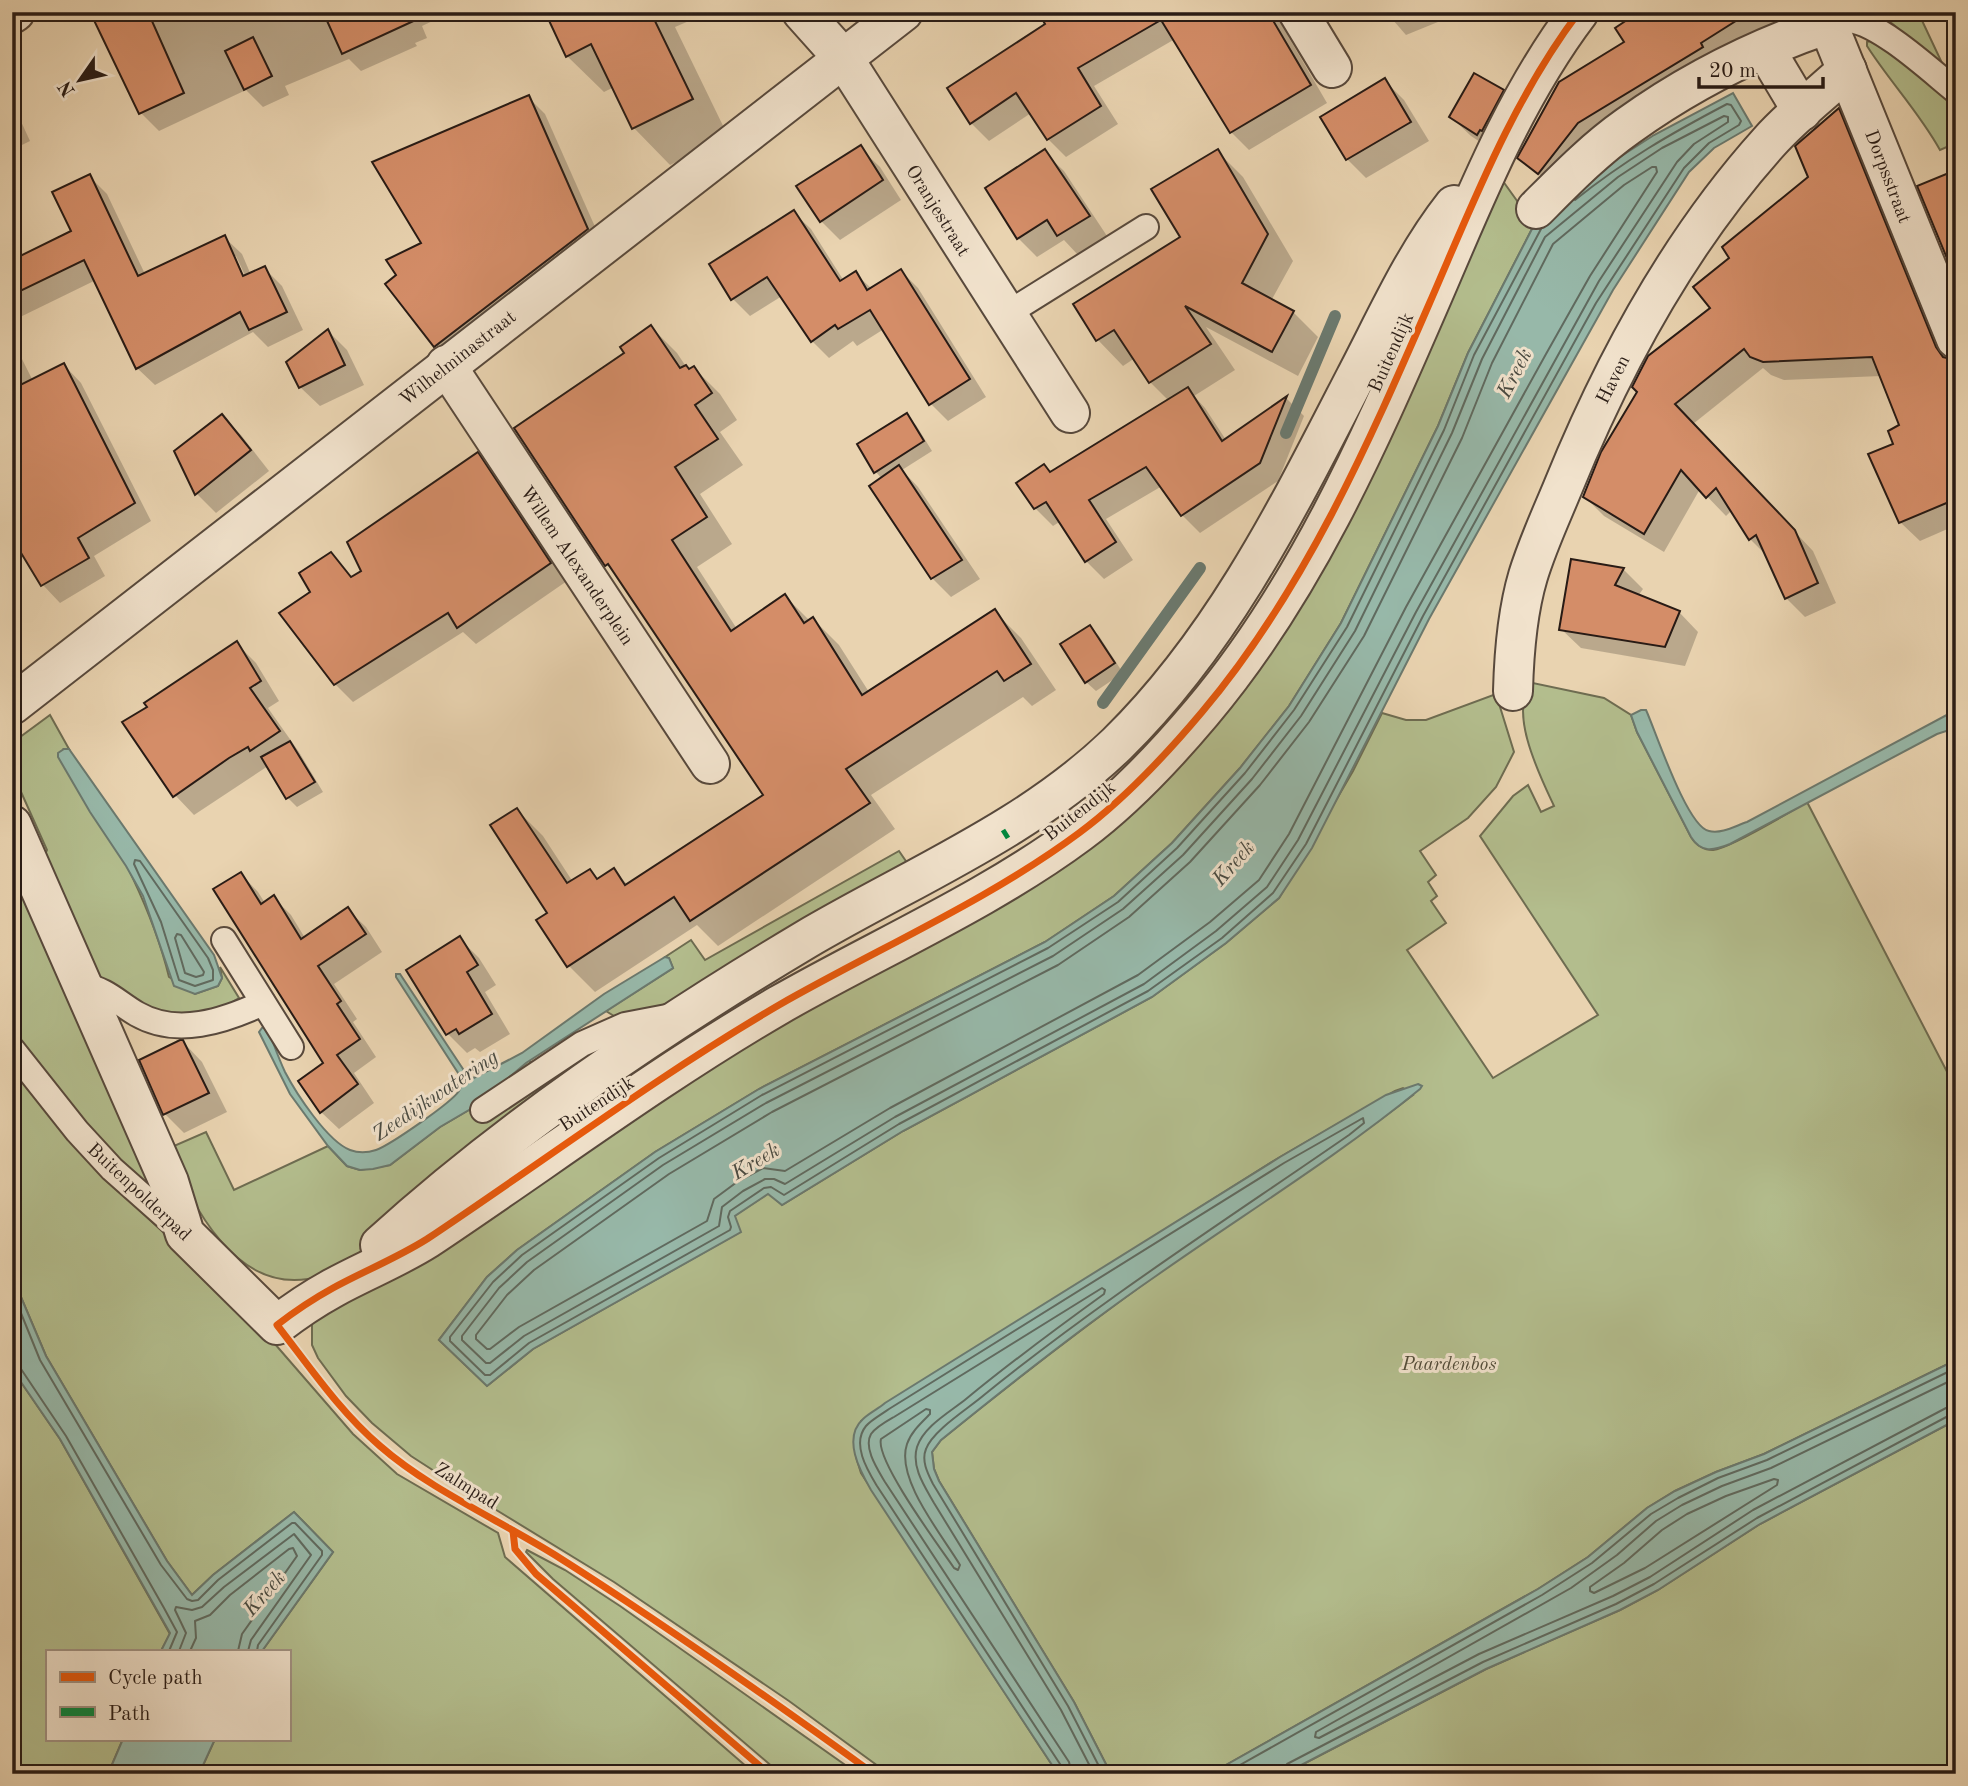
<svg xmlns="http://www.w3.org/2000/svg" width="1968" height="1786" font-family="'Old Standard TT',serif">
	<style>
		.green { fill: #b3bd8d; stroke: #6e6c51; stroke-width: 2 }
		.water { fill: #97b8a9; stroke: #6b796e; stroke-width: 2 }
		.shadow { fill: #0003; fill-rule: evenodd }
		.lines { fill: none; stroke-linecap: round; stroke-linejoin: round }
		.shore { stroke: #606a5f; stroke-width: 2 }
		.stream { stroke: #6b796e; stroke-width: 12 }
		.building { fill: #d48d68; stroke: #281b15; stroke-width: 2 }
		.service-casing { stroke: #58493c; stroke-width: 28 }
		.minor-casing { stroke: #58493c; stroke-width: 42 }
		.service { stroke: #f1e2cc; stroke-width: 24 }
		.minor { stroke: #f1e2cc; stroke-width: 38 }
		.quiet { stroke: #00873e; stroke-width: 5; stroke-dasharray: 10 5; stroke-linecap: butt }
		.cycleway-casing { stroke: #f1e2cc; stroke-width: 11 }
		.cycleway { stroke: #e8590c; stroke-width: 7 }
		.labels { text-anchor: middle; stroke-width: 6; stroke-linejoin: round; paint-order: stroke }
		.street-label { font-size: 19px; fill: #281b15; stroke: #f1e2cc }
		.park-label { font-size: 19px; font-style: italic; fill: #524c39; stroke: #f1e2cc }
		.water-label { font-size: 21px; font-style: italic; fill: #494a41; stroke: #f1e2cc }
	</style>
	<rect width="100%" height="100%" fill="#e9d3b0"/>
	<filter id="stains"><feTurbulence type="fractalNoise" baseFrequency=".00286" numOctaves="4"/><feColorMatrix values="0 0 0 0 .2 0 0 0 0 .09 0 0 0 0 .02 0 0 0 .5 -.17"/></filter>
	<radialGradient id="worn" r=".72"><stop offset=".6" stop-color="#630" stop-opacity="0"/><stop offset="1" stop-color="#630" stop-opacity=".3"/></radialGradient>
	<g class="green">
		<polygon points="1878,12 1918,12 1942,63 1940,63"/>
		<path d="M1870 41 1889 51 1956 103V143L1940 150C1919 112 1890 82 1867 46V42Z"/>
		<path d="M1495 170 1520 205 1533 227 1468 353 1438 426 1341 623 1289 706 1240 768 1172 843 1114 896 1045 942 759 1089 655 1152 517 1250 487 1277 439 1340 487 1386 533 1349 740 1232 734 1216 769 1193 782 1205 903 1131 1152 997 1226 943 1279 898 1353 771 1382 713 1406 720H1426L1496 694 1514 752 1496 787 1468 818 1420 851 1436 875 1428 882 1437 896 1431 901 1446 923 1407 950 1493 1078 1598 1015 1480 836 1513 796 1528 785 1541 812 1554 806C1541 778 1506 709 1533 683L1604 698 1631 715 1637 732 1691 837C1696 845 1702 850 1713 850 1731 848 1788 813 1807 802L1956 1089V1360L1764 1454 1716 1472 1675 1491 1647 1508 1588 1557 1538 1589 1210 1774H1111L1074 1702 939 1481 934 1469 932 1452 941 1440C1010 1384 1080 1330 1152 1278 1239 1216 1329 1160 1413 1095L1403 1088 1395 1091 1280 1157 861 1421 856 1457 861 1473 1058 1774H889L789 1701 614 1582 462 1489 411 1456 372 1423 346 1396 318 1358 312 1345V1321L808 996 1189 738Z"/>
		<path d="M50 715 69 749H64C104 823 149 895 169 977L195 994 218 986 222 978 220 967 239 998 217 1011 179 1015 148 1009 91 974 39 867 47 850 17 783 12 782V743Z"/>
		<polygon points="12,842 154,1194 124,1171 12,1037"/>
		<polygon points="899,851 912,870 663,1011 614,1016 606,1011 673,968 669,958 665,957 691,940 705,960"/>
		<path d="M630 1033 344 1265C332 1270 320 1277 308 1279 233 1291 193 1204 167 1149L206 1132 234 1190 328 1146 347 1166 360 1170 390 1165 440 1127 474 1107 529 1060 532 1065 587 1051Z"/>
		<polygon points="12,1068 117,1189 180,1248 268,1336 353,1434 397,1474 498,1533 505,1557 755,1774 199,1774 215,1739 289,1739 289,1651 262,1651 333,1552 294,1512 213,1575 192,1595 167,1561 46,1356 12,1276"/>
		<polygon points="12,1369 60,1439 170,1634 161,1651 47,1651 47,1739 123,1739 108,1774 12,1774"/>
		<polygon points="1956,1420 1956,1774 1284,1774 1486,1669 1620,1610 1658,1590 1760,1524"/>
		<polygon points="527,1550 565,1570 620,1606 858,1774 781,1774 553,1579 526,1552"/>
	</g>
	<g class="water">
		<polygon points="1733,93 1752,126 1714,148 1689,172 1613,290 1429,619 1312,848 1279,898 1226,943 1152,997 903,1131 782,1205 768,1194 735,1216 741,1232 533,1349 487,1386 439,1340 487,1277 517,1250 655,1152 759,1089 1045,942 1114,896 1172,843 1240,768 1289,706 1341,623 1438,426 1468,353 1533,227 1609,164 1654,135"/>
		<path d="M1641 710H1646C1656 732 1687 827 1709 831 1722 834 1735 826 1747 822L1956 710V737L1946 731 1937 734 1730 844C1713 851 1701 853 1691 837L1637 732 1631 715Z"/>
		<polygon points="64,749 69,749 214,955 222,978 218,986 195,994 174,986 143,896 126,866 90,812 58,757 58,753"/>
		<path d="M665 957 669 958 673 968 526 1063 474 1107 440 1127 390 1165 373 1169 360 1170 347 1166 328 1146 290 1094 259 1032 262 1028 267 1027C273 1042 278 1057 285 1072 296 1093 327 1141 350 1150 358 1153 367 1153 376 1150 390 1145 451 1103 459 1091 462 1086 462 1081 460 1076L396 977V974H400L467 1075 474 1078 522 1053 604 994Z"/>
		<path d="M1418 1084 1422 1086 1420 1089C1337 1157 1244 1214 1156 1276 1082 1327 1011 1383 941 1440L932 1452 934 1469 939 1481 1074 1702 1111 1774H1058L871 1490C860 1471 842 1438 863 1419 869 1413 878 1409 885 1403L1280 1157 1386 1095Z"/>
		<polygon points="12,1276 46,1356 167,1561 192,1595 213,1575 294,1512 333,1552 262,1651 161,1651 170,1633 60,1439 12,1369"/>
		<polygon points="1956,1360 1956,1420 1760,1524 1658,1590 1620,1610 1486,1669 1284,1774 1210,1774 1538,1589 1588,1557 1647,1508 1675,1491 1716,1472 1764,1454"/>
		<polygon points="123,1739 215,1739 199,1774 108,1774"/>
	</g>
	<g class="shadow">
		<polygon points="105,12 434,12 437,19 422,26 427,38 415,43 417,46 361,71 349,59 285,86 289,95 263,107 246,90 159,131 141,113"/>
		<polygon points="564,12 685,12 689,21 675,27 728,136 670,165 634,128 614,87 604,92 567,56"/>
		<polygon points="1040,12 1274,12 1327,103 1249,150 1231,132 1175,39 1094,86 1118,124 1066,157 1048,139 1031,113 989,141 971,123 1047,25"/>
		<polygon points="1386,12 1459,12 1460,13 1406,35"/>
		<polygon points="1643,12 1806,12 1558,191 1520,158 1626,42"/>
		<polygon points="1384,80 1404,100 1429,141 1366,178 1347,159"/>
		<polygon points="1502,91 1522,111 1497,153 1471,136 1451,117"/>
		<polygon points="528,97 545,114 604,247 453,363 436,345 398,276"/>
		<polygon points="12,102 30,141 12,150"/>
		<polygon points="1838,111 1857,129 1952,362 1956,362 1956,534 1952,527 1920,541 1900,522 1896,445 1901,426 1881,376 1784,380 1771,375 1763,368 1693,424 1813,551 1836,603 1805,617 1786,598 1767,556 1750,539 1732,510 1726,516 1700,489 1664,552 1604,516 1585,497 1713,309 1732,258 1810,178"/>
		<polygon points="860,148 880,167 901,200 840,240 821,221"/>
		<polygon points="1217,151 1243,177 1293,261 1271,301 1293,312 1318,337 1298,376 1206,327 1235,370 1194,396 1205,408 1226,440 1287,399 1304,416 1278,481 1200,533 1182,515 1162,486 1106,519 1133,560 1104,579 1086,561 1061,521 1053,526 1035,508 1044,466 1051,473 1169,401 1150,382 1135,358 1123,366 1098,340 1075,304 1182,238"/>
		<polygon points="1044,152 1064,171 1107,236 1078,255 1064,240 1037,257 1018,238"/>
		<path d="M89 176 107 194 145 274 224 237 242 254 251 275 264 268 282 286 303 330 268 347 253 332 155 385 137 368 96 280 12 321V248L19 259 73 232ZM232 256H236L249 284 245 285Z"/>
		<polygon points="793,212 811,229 844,281 856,274 872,289 901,271 918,288 986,397 948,421 931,404 884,329 857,346 853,341 829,358 812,341 782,296 750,316 733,299"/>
		<polygon points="651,327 677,353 689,371 694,368 720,394 737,420 720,432 743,465 700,494 732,544 697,567 737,629 785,596 810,621 813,619 839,645 869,692 995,612 1021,638 1056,690 1032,706 1023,697 871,795 895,829 718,946 697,925 595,992 569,966 549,913 517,810 543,836 573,882 590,871 599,880 613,870 628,885 765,795 620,579 607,565 627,354"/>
		<polygon points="328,331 347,350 364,385 320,406 300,387"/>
		<polygon points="12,339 33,381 64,365 81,383 151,521 94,556 105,576 60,603 43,585 12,535"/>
		<polygon points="222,416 241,435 269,471 216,513 197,494 177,452"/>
		<polygon points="906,416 916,425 932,451 902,470 918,487 980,579 951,597 932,578 882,479 876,472 860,445"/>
		<polygon points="477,455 495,473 567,581 476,644 463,632 353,702 335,684 313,592 331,554 353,578 363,571"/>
		<polygon points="1573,561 1624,570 1643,589 1638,596 1679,612 1698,632 1685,666 1581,648 1561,629"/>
		<polygon points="1090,627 1099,636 1123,673 1096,691 1086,682"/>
		<polygon points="237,644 256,663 279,701 268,708 299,752 323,792 297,807 288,798 268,766 194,815 175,795"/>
		<polygon points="241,874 258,892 265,903 274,898 291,915 305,938 348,910 366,927 382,952 334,984 357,1019 353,1022 376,1057 354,1073 374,1103 339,1129 321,1112 325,1064"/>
		<polygon points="459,938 479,958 496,985 485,992 510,1034 480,1052 475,1048 467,1053 447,1033"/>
		<polygon points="183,1042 202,1062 227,1112 184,1133 165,1114"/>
	</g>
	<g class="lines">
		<g class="shore">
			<polygon points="1724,116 1728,117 1728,122 1694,144 1677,162 1599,281 1416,612 1298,840 1267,887 1216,931 1144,984 895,1117 785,1184 774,1179 765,1179 743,1191 722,1207 719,1226 524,1336 490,1363 486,1363 462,1340 462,1336 499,1288 527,1262 663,1165 766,1103 1053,956 1123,909 1183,855 1252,779 1301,716 1355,631 1452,433 1482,359 1545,237 1618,177 1662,148"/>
			<polygon points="1652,167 1656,167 1657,172 1590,276 1546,354 1406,607 1289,834 1259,880 1210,922 1138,975 890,1108 785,1171 763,1168 737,1182 714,1199 707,1221 519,1327 490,1349 487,1349 476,1339 476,1335 507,1295 534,1270 669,1174 772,1112 1058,965 1129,917 1190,862 1260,785 1309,722 1364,636 1462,438 1492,363 1553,244 1624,185"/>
			<path d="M1541 229 1474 355 1444 430 1347 627 1294 710 1245 773 1177 848 1118 902 1048 948 762 1095 659 1158 522 1255 493 1282 450 1337V1341L485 1375H490L529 1343 730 1230 731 1227 728 1217 730 1211 764 1188 771 1187 784 1195 899 1124 1148 991 1222 938 1273 893 1306 844 1423 616 1596 303 1684 168 1709 143 1739 125 1741 121 1731 105 1727 104C1670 134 1625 160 1575 200"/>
			<polygon points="135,860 140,861 208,958 213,970 213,980 195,986 179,980 161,922 134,864"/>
			<polygon points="177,934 181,935 204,972 203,975 196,977 185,973 175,938"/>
			<polyline points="12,1291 40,1360 161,1565 187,1599 192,1601 198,1600 218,1580 292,1523 295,1523 322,1551 322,1555 258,1645 257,1651"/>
			<polyline points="12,1365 21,1369 66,1436 164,1608 177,1632 169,1651"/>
			<polyline points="1956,1378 1771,1468 1722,1486 1682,1505 1656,1521 1617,1555 1571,1588 1316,1732 1315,1737 1319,1738 1479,1654 1613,1596 1650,1577 1753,1510 1946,1408 1956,1406"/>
			<path d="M926 1409 930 1410V1414C921 1423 911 1432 907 1444 895 1479 943 1536 960 1565L958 1570 954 1568C939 1546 875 1460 881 1439Z"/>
			<polygon points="1774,1479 1778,1480 1777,1485 1645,1568 1594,1593 1590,1591 1590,1587 1624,1563 1662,1530 1687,1514 1726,1496"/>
			<polyline points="179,1651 186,1633 175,1610 176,1607 192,1610 202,1607 224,1587 294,1534 311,1555 251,1640 248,1651"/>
			<polyline points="190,1651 196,1638 195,1621 210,1615 230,1595 289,1549 293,1548 297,1556 242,1634 238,1651"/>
			<path d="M1063 1774 1062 1767 877 1486C868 1471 851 1444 866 1426 871 1420 882 1414 889 1409L1284 1163 1363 1118 1364 1123 1349 1135C1226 1220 1100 1301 984 1395 969 1408 933 1430 926 1449 921 1461 928 1474 933 1484L1068 1706 1103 1774"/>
			<path d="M1072 1774 1069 1762 885 1482C878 1470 863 1448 871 1434 876 1427 887 1421 894 1417L1102 1288 1105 1290 1104 1294C1057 1328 1011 1362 966 1399 950 1412 924 1426 917 1447 911 1467 925 1487 934 1503L1061 1710 1094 1774"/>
			<polyline points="1224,1774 1542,1595 1592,1563 1651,1514 1678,1498 1718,1478 1767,1460 1956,1368"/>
			<polyline points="1283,1774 1287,1764 1483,1662 1616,1604 1654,1584 1757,1518 1950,1415 1956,1414"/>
		</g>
		<g class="stream">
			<polyline points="1286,433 1335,316"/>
			<polyline points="1103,703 1200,568"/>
		</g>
	</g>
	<g class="building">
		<polygon points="90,12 148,12 184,93 139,114"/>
		<polygon points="323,12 433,12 342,54"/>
		<polygon points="545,12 657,12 652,15 693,99 632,129 591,44 566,57"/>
		<polygon points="1038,12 1268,12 1311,85 1230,133 1161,20 1078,68 1101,106 1047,140 1016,93 970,124 947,88 1045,24"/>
		<polygon points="1639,12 1750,12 1701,43 1703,47 1578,123 1538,174 1517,158 1559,82 1624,42 1615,28"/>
		<polygon points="253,37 272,76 244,90 225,51"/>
		<polygon points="1474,73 1504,90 1482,131 1480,130 1477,135 1449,117"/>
		<polygon points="1385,78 1411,122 1346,160 1320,117"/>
		<polygon points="529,95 588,229 434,347 385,284 396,275 386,260 421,243 372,162"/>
		<polygon points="1839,108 1936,347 1943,357 1956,360 1956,499 1899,523 1868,454 1893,444 1888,431 1899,425 1872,357 1763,362 1750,357 1744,349 1675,404 1795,530 1818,583 1785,599 1756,535 1749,540 1716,488 1706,498 1681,470 1644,534 1583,497 1601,452 1637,392 1632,387 1648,356 1710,308 1693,287 1729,258 1722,247 1808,177 1795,146"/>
		<polygon points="861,145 883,180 820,222 796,186"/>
		<polygon points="1045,149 1090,216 1057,236 1047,220 1017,239 985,188"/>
		<polygon points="1218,149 1268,234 1242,283 1294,311 1272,352 1185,306 1211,344 1149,383 1114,330 1096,341 1073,304 1180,237 1151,189"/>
		<polygon points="1956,170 1956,280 1917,186"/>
		<polygon points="90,174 138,276 225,235 243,276 265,266 287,312 249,330 240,312 136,369 84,260 12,295 12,260 71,231 52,192"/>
		<polygon points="794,210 840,281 856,271 867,290 901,269 970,379 929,405 870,310 838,329 835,325 811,342 767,277 731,300 709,264"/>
		<polygon points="651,325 680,368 686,365 689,369 694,366 712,393 695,405 718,439 675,467 707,517 672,540 731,631 785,594 804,623 813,617 862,695 995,609 1031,664 1004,681 997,671 846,769 870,803 690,921 674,897 567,967 536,920 547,913 490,825 517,808 567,883 590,869 597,879 614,868 625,885 763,795 608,564 605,566 514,428 624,353 620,347"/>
		<polygon points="328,329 345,365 299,388 286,362"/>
		<polygon points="64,363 135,503 78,538 89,558 41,586 12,538 12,389"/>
		<polygon points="1188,387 1222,441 1287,396 1260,463 1181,516 1146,467 1089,500 1116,542 1085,562 1046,502 1034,509 1016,483 1044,464 1050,472"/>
		<polygon points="907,413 924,441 874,473 857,444"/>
		<polygon points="222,414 251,450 195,495 174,451"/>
		<polygon points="478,452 551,563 457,628 448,613 334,685 279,613 310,592 299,573 331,552 351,577 361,571 347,542"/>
		<polygon points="899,465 962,560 931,579 869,486"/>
		<polygon points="1571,559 1624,568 1615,585 1680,611 1665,647 1559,630"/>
		<polygon points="1090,625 1115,663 1085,683 1060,644"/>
		<polygon points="237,641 261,681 250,688 280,731 250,751 248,747 229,758 173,797 122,722 147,707 144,703"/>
		<polygon points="290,741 315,782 286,799 261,757"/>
		<polygon points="241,872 261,904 274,895 301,939 348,907 366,934 318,966 341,1001 337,1004 360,1039 337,1055 358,1084 320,1113 298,1081 323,1063 213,889"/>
		<polygon points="460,936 478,965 467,972 492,1014 459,1034 456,1029 446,1035 406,970"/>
		<polygon points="180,1040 183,1040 209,1093 163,1115 139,1060"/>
	</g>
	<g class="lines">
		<g class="service-casing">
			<g id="service">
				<path d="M1828 24C1836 21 1842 19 1850 20 1881 24 1931 71 1956 91"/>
				<polyline points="1005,315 1146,227"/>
				<polyline points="224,940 291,1047"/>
				<path d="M84 986C106 989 118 1003 137 1014 177 1037 224 1021 263 1003"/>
				<polyline points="12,1049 77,1131 112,1169 182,1231"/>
				<polyline points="483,1110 582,1044 625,1025 672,1016"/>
			</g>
		</g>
		<g class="minor-casing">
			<g id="minor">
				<polyline points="802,12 844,59 1070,413"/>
				<polyline points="1298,12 1332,68"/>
				<polyline points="1823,12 1956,339"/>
				<polyline points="12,14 15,12"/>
				<polyline points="1765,49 1802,111"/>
				<path d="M1536 209C1565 180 1594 150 1628 126 1689 82 1757 48 1828 24"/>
				<polyline points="446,365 710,764"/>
				<path d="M1513 691C1514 653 1517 613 1528 576 1537 546 1551 516 1563 487 1613 364 1679 242 1769 142 1792 116 1821 94 1847 70"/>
				<polyline points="12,705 903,12"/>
				<path d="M12 825 169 1182 185 1234 277 1325C295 1311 313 1299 333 1288 364 1271 397 1258 427 1239 544 1161 657 1076 779 1005 877 949 989 900 1079 833 1125 799 1165 756 1202 712 1304 591 1368 445 1430 302 1473 203 1513 99 1579 12"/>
				<path d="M380 1245C509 1128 656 1029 805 940 910 878 1028 830 1117 744 1223 640 1288 508 1355 378 1386 319 1413 257 1454 205"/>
			</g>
		</g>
		<use href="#service" class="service"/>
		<use href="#minor" class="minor"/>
		<polyline class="quiet" points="1003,830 1008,838"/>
		<g class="cycleway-casing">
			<g id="cycleway">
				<polyline points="513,1531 515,1549 536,1574 769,1774"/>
				<path d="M874 1774C769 1698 664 1624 555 1555 499 1520 429 1489 380 1446 340 1412 309 1366 277 1325 295 1311 313 1299 333 1288 364 1271 397 1258 427 1239 544 1161 657 1076 779 1005 877 949 989 900 1079 833 1125 799 1165 756 1202 712 1304 591 1368 445 1430 302 1473 203 1513 99 1579 12"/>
			</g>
		</g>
		<use href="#cycleway" class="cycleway"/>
	</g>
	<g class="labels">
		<g class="street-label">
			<text transform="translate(1889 176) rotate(69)" y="7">Dorpsstraat</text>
			<text transform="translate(939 210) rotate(58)" y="7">Oranjestraat</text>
			<text transform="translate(1390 352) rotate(-66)" y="7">Buitendijk</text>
			<text transform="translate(457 357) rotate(-38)" y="7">Wilhelminastraat</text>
			<text transform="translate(1612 379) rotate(-63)" y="7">Haven</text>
			<text transform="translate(578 565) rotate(56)" y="7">Willem Alexanderplein</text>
			<text transform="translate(1079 810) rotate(-38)" y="7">Buitendijk</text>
			<text transform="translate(596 1103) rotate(-33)" y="7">Buitendijk</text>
			<text transform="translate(140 1191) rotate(43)" y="7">Buitenpolderpad</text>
			<text transform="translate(467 1485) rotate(32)" y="7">Zalmpad</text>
		</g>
		<g class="park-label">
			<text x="1449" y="1370">Paardenbos</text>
		</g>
		<g class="water-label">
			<text transform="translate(1514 373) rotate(-63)" y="7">Kreek</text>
			<text transform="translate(1233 863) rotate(-49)" y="7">Kreek</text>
			<text transform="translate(435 1095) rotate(-34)" y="7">Zeedijkwatering</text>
			<text transform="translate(755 1161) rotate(-31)" y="7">Kreek</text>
			<text transform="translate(264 1593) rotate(-49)" y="7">Kreek</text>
		</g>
	</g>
	<rect width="1968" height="1786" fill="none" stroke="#e9d3b0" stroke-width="42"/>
	<rect x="14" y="14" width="1940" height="1758" fill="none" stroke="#281b15" stroke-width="3.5"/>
	<rect x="21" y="21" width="1926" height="1744" fill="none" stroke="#281b15" stroke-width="2"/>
	<rect x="46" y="1650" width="245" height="91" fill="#f1e2cc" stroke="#a19283" stroke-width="2"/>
	<rect x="60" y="1672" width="35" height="10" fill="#e8590c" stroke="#a19283" stroke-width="2"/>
	<text x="108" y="1684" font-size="21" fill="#281b15">Cycle path</text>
	<rect x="60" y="1707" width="35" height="10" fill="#00873e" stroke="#a19283" stroke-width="2"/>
	<text x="108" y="1720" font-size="21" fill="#281b15">Path</text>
	<g transform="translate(80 80) rotate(236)" stroke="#f1e2cc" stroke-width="5" paint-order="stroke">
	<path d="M0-5L12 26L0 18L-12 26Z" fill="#281b15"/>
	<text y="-10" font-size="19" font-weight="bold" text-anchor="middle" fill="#281b15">N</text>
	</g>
	<path d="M1699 77v10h124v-10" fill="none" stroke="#281b15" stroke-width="3.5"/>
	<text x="1709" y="77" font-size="21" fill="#281b15" stroke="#f1e2cc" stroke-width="5" paint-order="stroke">20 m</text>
	<rect width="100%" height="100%" filter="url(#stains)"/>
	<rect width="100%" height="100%" fill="url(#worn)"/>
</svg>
